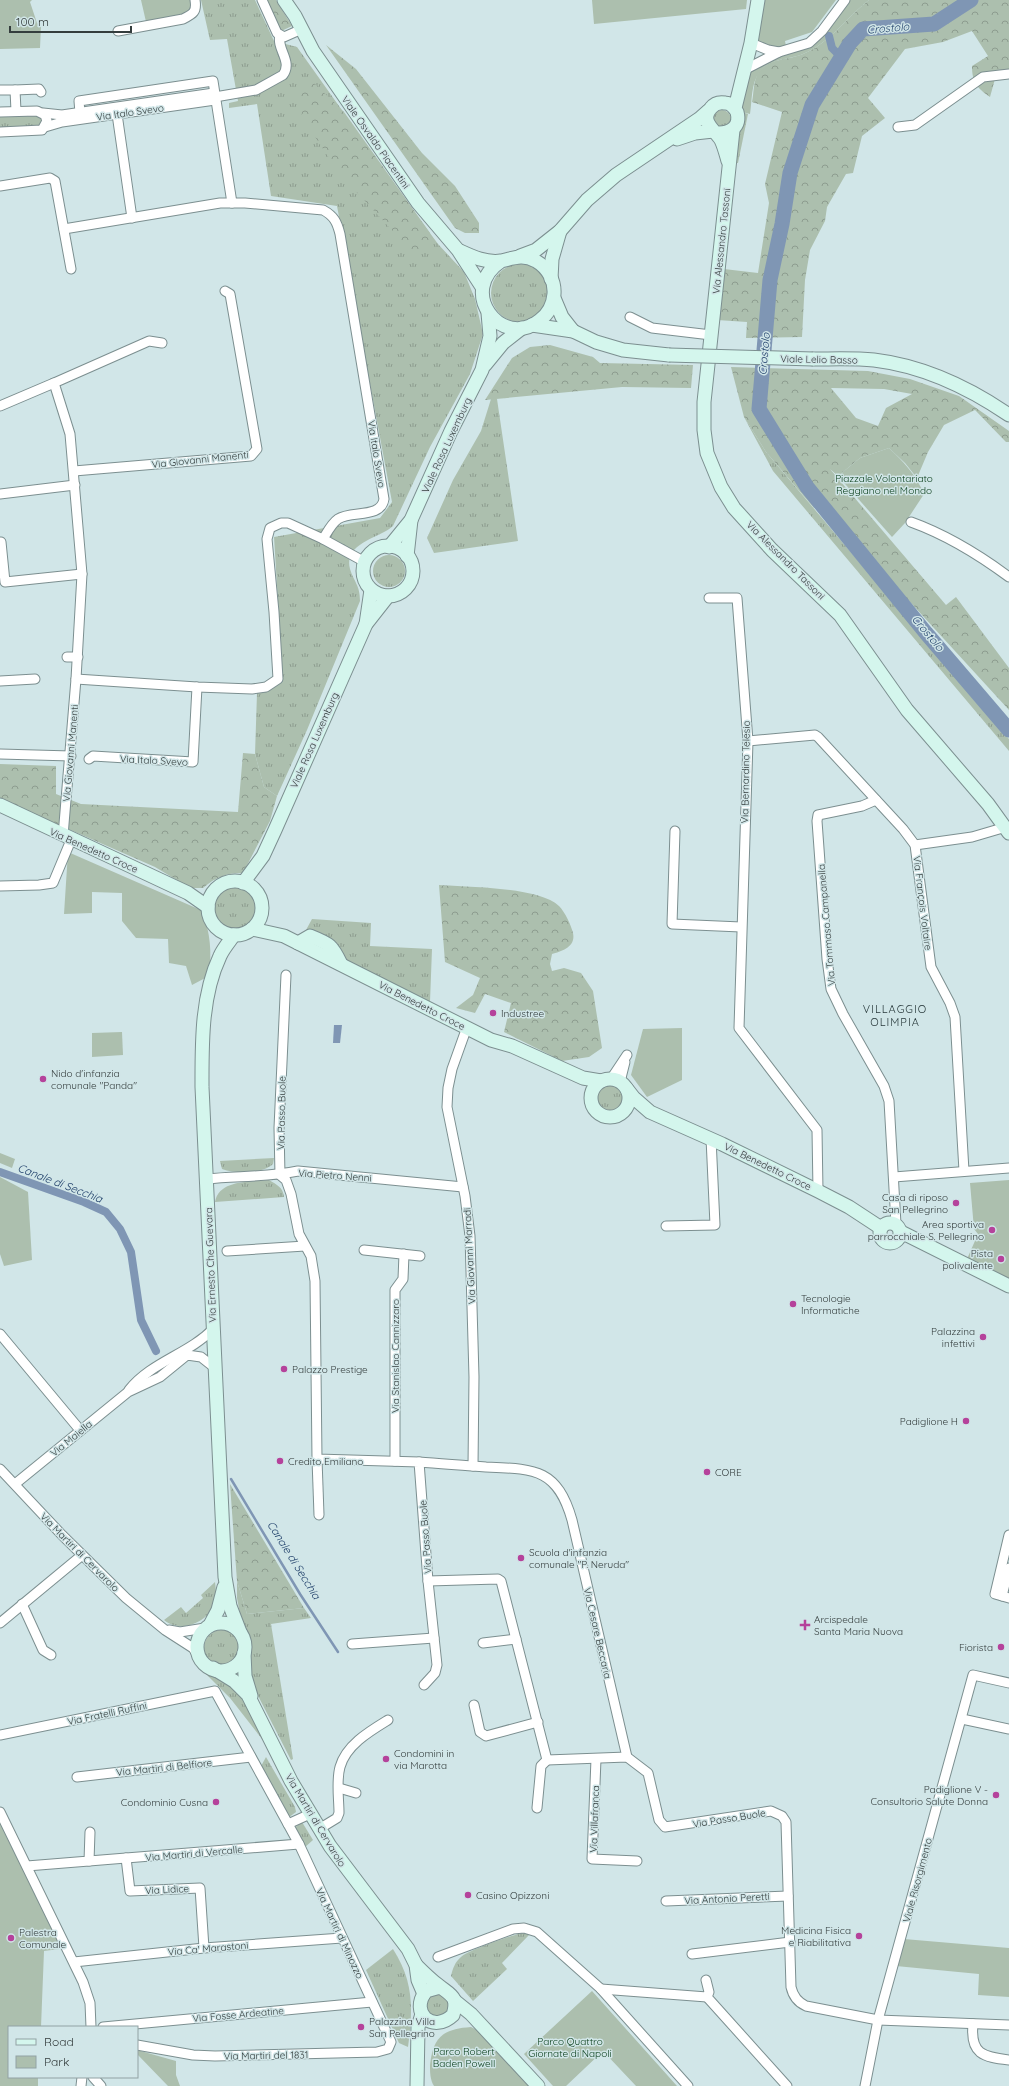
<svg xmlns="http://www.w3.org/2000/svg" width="1009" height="2086" font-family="Quicksand,sans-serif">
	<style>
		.grass { fill: url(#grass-tufts) }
		.forest { fill: url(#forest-crowns); fill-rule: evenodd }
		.green { fill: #acbfae }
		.water { fill: #7f96b4 }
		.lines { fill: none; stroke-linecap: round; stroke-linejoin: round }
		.stream { stroke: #7f96b4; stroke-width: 2.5 }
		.canal { stroke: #7f96b4; stroke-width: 8 }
		.river { stroke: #7f96b4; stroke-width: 15 }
		.street-casing { stroke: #7c8f90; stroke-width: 11 }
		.secondary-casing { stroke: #7c8f90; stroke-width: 15 }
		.street { stroke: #fff; stroke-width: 9 }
		.secondary { stroke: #d4f6ed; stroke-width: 13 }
		.secondary-bridge-casing { stroke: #7c8f90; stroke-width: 15; stroke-linecap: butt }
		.secondary-bridge { stroke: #d4f6ed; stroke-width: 13 }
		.poi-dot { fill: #b5429b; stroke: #d1e6e8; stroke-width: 1.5 }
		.labels { text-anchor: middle; stroke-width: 3; stroke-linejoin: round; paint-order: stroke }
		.street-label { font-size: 10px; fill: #343d3d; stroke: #d1e6e8 }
		.park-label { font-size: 10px; fill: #053a15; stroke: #d1e6e8 }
		.poi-label { font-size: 10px; fill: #343d3d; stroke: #d1e6e8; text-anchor: start }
		.water-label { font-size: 11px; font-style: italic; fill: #21416b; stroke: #d1e6e8 }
		.neighbourhood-label { font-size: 11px; letter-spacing: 1px; fill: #28393b; stroke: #d1e6e8 }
	</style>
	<defs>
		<pattern id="grass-tufts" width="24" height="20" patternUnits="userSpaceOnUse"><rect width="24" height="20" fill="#acbfae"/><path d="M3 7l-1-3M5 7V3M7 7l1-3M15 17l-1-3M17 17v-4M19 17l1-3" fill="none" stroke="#8d9c8f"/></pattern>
		<pattern id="forest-crowns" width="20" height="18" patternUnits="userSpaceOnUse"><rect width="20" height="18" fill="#acbfae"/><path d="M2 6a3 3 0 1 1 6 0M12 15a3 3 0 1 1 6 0" fill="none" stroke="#8d9c8f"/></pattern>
	</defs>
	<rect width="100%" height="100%" fill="#d1e6e8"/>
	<g class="grass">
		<path d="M201 0H255L274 41 297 47 413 210 438 244 464 272 475 299 483 334 470 374 430 447 393 526C380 538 343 543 350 569 354 582 360 585 360 601L307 730 277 796 264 787 255 754 257 693H263L283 682 274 537 380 518 392 502 337 206 271 196 257 104 229 108V103L238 101 227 39 210 40Z"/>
		<circle cx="722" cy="119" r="9"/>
		<polygon points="742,112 748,114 738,163 736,163 735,157"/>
		<polygon points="39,114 43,120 41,127 0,129 0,115"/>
		<circle cx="520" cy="293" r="29"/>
		<polygon points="491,399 497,399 518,541 434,553 427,538 453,480 481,431"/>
		<polygon points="744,417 766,452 1009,739 1009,751 773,471"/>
		<circle cx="389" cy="571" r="16"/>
		<circle cx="235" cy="908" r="23"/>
		<polygon points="312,919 371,923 370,946 432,949 430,1002 347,961 338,945 306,930"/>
		<circle cx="611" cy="1099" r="15"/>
		<path d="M274 1158 273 1164C262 1174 236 1174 222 1169L220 1161Z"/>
		<path d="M269 1180C277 1185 283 1187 284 1197L215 1202C219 1179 251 1182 269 1180Z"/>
		<polygon points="237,1581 247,1614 304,1608 311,1618 271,1624 293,1759 291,1760 254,1688 248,1669 250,1648 249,1637 240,1614 237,1598"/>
		<path d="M215 1582C216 1590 217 1600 213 1607 205 1624 179 1633 164 1620L181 1607 186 1613 203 1598 201 1595Z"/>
		<circle cx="222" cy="1648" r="18"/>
		<polygon points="201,1666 239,1689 265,1737 262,1739 230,1698 203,1671"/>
		<polygon points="266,1757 295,1807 296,1812 288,1818 260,1768"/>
		<polygon points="302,1822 313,1840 304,1848 293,1829"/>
		<path d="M526 1932 529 1935 502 1963 507 1969 473 2001 451 1976C453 1968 455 1962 461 1957 471 1949 513 1935 526 1932Z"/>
		<path d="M393 1949C414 1982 413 2009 408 2047L399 2043 366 1970Z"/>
		<polygon points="436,1992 447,1996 450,2008 442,2018 428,2016 425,1999"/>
	</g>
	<g class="forest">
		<polygon points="262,0 276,0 292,26 277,33"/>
		<path d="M869 0H1009V78L995 79 990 97C977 88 972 82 972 66L988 56 972 31 943 42 905 49 868 98 885 118 862 136 853 173 846 174 827 207 825 221 810 250 805 280 802 337 746 338 747 322 717 320 724 269 758 273 769 203 765 184 782 112 752 102C754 93 753 80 759 72 769 58 789 60 803 54 830 43 847 17 869 0Z"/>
		<polygon points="326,45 356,69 422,153 455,186 479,223 479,233 465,233 455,228"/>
		<polygon points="314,83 344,112 430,233 431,242 426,253 413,253 339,173 302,117 299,94"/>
		<polygon points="550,345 593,357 600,363 693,365 691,388 622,387 485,400 512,358 530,347"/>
		<path d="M731 367 868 371 910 379 959 396 1009 431V442H1006L975 410 944 425 928 452 917 478 905 463 889 448 860 458 838 476 830 469 946 605 956 597 1009 668V710L889 579 823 501 814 508 766 452 744 417ZM831 388 884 389 912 394 886 408 878 426 856 418Z"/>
		<path d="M243 753 255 754 264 787 277 796 270 821 243 873C226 873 216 877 203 888H190L155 867 0 799V764L56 766V794L81 804 238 812Z"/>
		<path d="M439 885C468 887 539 887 559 906 565 912 571 925 573 933 576 947 562 951 552 954L550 964 552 971 564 968 581 973 593 991 602 1048 589 1057 562 1061 504 1032 511 1003 485 994 475 1013 456 1008 473 995 480 978 445 962Z"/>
		<polygon points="230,1484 304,1608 247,1614 237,1581"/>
	</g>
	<g class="green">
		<polygon points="0,0 32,0 30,2 37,23 41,26 40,48 0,49"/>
		<polygon points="141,0 195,0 196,10 147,26"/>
		<polygon points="592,0 747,0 746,9 594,24"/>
		<polygon points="761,0 836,0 812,32 785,41 786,46 773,48 756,40"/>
		<path d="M849 0H869C847 17 830 43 803 54 789 60 768 58 759 73 751 83 752 102 750 114L742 112 741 108 750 71 760 64 811 44Z"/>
		<path d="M889 448C904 462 916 475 924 494L905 523 892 537 838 476 860 458Z"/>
		<path d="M68 852 203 911C210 935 212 950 209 976L192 985 186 966 169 963 168 939 136 938 122 921V893L92 892V913L64 914Z"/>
		<polygon points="682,1028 682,1080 647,1097 631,1075 643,1029"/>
		<polygon points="122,1032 123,1055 92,1057 92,1033"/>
		<polygon points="0,1153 15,1159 12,1168 0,1163"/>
		<polygon points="0,1177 28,1192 32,1260 4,1266 0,1254"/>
		<polygon points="1009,1180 1009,1280 967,1259 978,1234 974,1229 970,1183"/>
		<polygon points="0,1812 67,1948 44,1951 41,2027 9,2027 9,2077 38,2077 38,2086 0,2086"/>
		<polygon points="904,1939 1009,1948 1009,1997 978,1995 979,1974 896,1966"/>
		<polygon points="592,1991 677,2086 636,2086 603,2051 566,2086 553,2086 524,2054"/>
		<path d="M471 2027 485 2034 529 2086H434C430 2080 430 2072 430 2065 433 2036 444 2029 471 2027Z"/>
		<polygon points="137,2050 176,2061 176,2075 180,2086 168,2086 137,2054"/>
	</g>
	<polygon class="water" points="334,1025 342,1025 340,1043 333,1043"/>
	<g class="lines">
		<polyline class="stream" points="231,1479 300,1594 338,1652"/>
		<g class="canal">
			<polyline points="829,36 832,48 841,57"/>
			<polyline points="0,1172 84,1202 106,1212 120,1229 131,1252 141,1320 156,1351"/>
		</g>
		<polyline class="river" points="971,0 934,24 863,29 850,43 812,105 790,173 782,224 770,280 759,409 807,487 926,633 1009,730"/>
		<g class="street-casing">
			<g id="street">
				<polyline points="262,0 277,33 284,37 302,29"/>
				<path d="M118 31 183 19C193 14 197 12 195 0"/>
				<polyline points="751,43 768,50 779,52"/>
				<polyline points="744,70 779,52 809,43 822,31 845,0"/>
				<polyline points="0,90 15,90 16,111"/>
				<polyline points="15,90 39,89 41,92"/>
				<path d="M215 97 256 90 283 75C293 61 276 49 280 35"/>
				<polyline points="0,112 37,111 45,115 47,121 42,130 0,132"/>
				<polyline points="43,113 62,115 214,93"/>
				<polyline points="80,113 79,101 213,81 232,203"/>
				<polyline points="117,114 132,218"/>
				<polyline points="45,127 62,122 215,100"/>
				<polyline points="898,127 915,125 983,77 1009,74"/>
				<polyline points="0,186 50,178 55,181 71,269"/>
				<path d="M64 229 220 203H245L323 210C334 216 337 222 340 234L384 499C381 519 351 510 338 519 331 524 327 533 323 539L288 523H281L270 528 267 539 274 612 278 679 266 687 252 689 197 687 76 679"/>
				<polyline points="630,317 652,328 711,335"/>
				<polyline points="0,406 54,383"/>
				<polyline points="74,471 251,456 257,449 230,294 225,291"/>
				<polyline points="0,494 75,485"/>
				<path d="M911 522C947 535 978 554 1009 577"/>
				<polyline points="323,539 365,562"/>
				<polyline points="1,542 5,582 82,574"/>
				<polyline points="709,598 737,598 748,741 739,1028 817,1130 818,1191"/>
				<polyline points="67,657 78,657"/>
				<polyline points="0,681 35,679"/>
				<polyline points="748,741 815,735 818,737 903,829 915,845 931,967 950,1003 955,1017 964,1171"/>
				<polyline points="0,754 71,756"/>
				<polyline points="89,759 93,756 193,762 197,687"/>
				<polyline points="876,800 862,806 823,814 818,815 817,821 827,959 831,989 843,1014 884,1086 889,1101 896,1224"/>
				<polyline points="675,831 672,924 741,927"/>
				<polyline points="63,836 76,679 82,574 70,434 54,383 149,341 162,343"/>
				<polyline points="915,845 972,837 1006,827"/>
				<polyline points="0,886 39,885 53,883 71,840"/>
				<polyline points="286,975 279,1128 280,1175 286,1180 291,1194 299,1234 311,1256 315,1281 317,1459 419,1462 428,1581 437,1665 435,1673 424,1685"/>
				<polyline points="467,1027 452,1069 448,1088 447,1107 465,1196 470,1236 474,1377 473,1466"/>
				<polyline points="611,1079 627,1055"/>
				<polyline points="620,1082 625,1062"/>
				<polyline points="894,1177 1009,1168"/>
				<path d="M207 1179C237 1176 269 1177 298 1171L463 1187"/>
				<polyline points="666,1226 715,1225 711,1138"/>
				<polyline points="364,1250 420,1256"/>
				<polyline points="227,1251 305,1246"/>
				<polyline points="0,1334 80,1430"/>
				<path d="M129 1390C151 1362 189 1354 213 1329"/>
				<polyline points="317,1459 319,1515"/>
				<polyline points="395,1461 395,1290 403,1279 404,1254"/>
				<path d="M419 1462C442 1464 464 1465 486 1467 534 1469 557 1468 572 1520L627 1757"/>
				<polyline points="0,1469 62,1535 126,1598 165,1630 193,1648 199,1657"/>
				<polyline points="15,1484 128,1392 160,1377 187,1355 201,1357 215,1368"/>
				<polyline points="1009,1535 995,1594 1009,1598"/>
				<path d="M428 1581 498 1579 501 1581 547 1760 627 1757 648 1773 659 1820 665 1827 771 1811 782 1816 786 1822 791 1987C793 1996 797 2002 806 2006L878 2020 1009 2025"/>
				<polyline points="1002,1596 1009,1568"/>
				<polyline points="22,1604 43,1650 51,1655"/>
				<polyline points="0,1623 81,1556"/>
				<polyline points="169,1630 180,1632 205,1628"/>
				<polyline points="483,1643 516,1639"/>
				<polyline points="352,1644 434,1638"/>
				<polyline points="474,1705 480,1732 486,1736 538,1722"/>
				<polyline points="962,1719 1009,1729"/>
				<polyline points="0,1735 215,1691 299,1844 391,2042 388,2049 377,2052 215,2056 193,2055 137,2045"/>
				<polyline points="596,1759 592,1859 637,1861"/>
				<polyline points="77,1777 251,1757"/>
				<polyline points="339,1788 356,1793"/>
				<polyline points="537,1808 541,1766 547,1760"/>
				<polyline points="0,1812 83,1982 90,2003 91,2027"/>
				<polyline points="288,1824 310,1814"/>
				<path d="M319 1829 337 1818 339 1813C339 1799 336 1781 340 1767 346 1745 370 1731 388 1720"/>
				<polyline points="126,1858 130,1891 200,1888 204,1948"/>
				<polyline points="89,1861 299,1844"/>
				<polyline points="27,1866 89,1861 90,1832"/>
				<polyline points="666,1901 788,1896"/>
				<polyline points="692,1954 790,1942"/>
				<polyline points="438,1957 513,1929 524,1928 537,1932 601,1989 688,2086"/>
				<polyline points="74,1962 204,1948 342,1938"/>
				<polyline points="706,1980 709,1992 707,1997 787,2086"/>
				<polyline points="601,1989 707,1997"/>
				<path d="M973 2024C970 2054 983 2057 1009 2060"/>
				<polyline points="103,2027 372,2002"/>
				<polyline points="93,2077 101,2086"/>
				<polyline points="81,2086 82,2077"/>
				<polyline points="865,2086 878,2020 973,1675 1009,1683"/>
			</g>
		</g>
		<g class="secondary-casing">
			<g id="secondary">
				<polyline points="284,0 295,16 313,51 418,203 458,250 482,287"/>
				<polyline points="735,108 751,43 758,0"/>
				<polyline points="733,130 704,402 704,430 707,453 721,487 734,508 772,550 840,615 907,710 988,804 1009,833"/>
				<path d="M716 133C730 134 741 127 737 112 734 107 730 103 725 103 719 102 714 104 711 108 699 121 715 130 721 140 724 146 726 154 728 161"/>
				<polyline points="677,139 695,133 713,131"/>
				<path d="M460 251C473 257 486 263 501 261 514 258 523 254 536 261 548 268 555 281 554 294 553 305 548 314 540 320 502 351 456 291 501 261"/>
				<polyline points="520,256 536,250 560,231 587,200 616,175 699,119 708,111"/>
				<polyline points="551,279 552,259 560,231"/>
				<polyline points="554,298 562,317 573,331"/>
				<polyline points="532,325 573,331 596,342 623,350 669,355"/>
				<path d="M813 359C833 359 854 358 874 360 924 366 968 387 1009 415"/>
				<polyline points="485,365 503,343 522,328"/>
				<circle cx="388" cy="571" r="25"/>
				<polyline points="389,547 411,520 451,431 482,370 490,336 488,313"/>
				<polyline points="407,556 411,520"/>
				<polyline points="366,624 371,590"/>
				<polyline points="0,805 188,893 208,907"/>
				<circle cx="235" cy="908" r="27"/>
				<polyline points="243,883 263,856 275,830 366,624 388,596"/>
				<polyline points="252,929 284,936 491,1040 512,1046 583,1078 601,1081"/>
				<path d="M234 935C229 942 223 949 220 956 201 996 202 1044 202 1087L225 1577 230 1606 240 1632"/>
				<path d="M298 943 310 936C330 944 332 945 341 964"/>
				<circle cx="610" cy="1098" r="19"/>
				<polyline points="627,1089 634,1098 650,1112 722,1144 818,1191 849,1207 881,1228"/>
				<circle cx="890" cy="1233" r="10"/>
				<polyline points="901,1232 1009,1286"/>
				<circle cx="221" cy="1647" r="24"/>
				<polyline points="210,1625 218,1610 224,1587"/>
				<polyline points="244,1653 245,1676 251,1696"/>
				<polyline points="213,1668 234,1681 248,1695 291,1781 330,1846 408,1949 416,1965 418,1980 424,1994"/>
				<path d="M416 1965C423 1972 430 1979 438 1985 450 1995 459 1996 453 2015 433 2034 409 2013 426 1991L440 1987"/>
				<polyline points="455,2001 471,2014 538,2086"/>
				<polyline points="417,2086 418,2027 422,2014"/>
			</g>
		</g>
		<use href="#street" class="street"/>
		<use href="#secondary" class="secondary"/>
		<g class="secondary-bridge-casing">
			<polyline id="secondary-bridge" points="669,355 813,359"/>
		</g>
		<use href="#secondary-bridge" class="secondary-bridge"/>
	</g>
	<g class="poi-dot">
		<circle cx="493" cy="1013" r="4"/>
		<circle cx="43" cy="1079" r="4"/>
		<circle cx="956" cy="1203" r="4"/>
		<circle cx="992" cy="1230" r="4"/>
		<circle cx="1001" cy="1259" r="4"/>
		<circle cx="793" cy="1304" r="4"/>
		<circle cx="983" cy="1337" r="4"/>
		<circle cx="284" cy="1369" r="4"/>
		<circle cx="966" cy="1421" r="4"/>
		<circle cx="280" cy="1461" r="4"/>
		<circle cx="707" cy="1472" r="4"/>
		<circle cx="521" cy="1558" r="4"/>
		<path d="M803 1619h4v4h4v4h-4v4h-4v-4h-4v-4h4z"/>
		<circle cx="1001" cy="1647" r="4"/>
		<circle cx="386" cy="1759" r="4"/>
		<circle cx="996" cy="1795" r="4"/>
		<circle cx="216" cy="1802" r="4"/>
		<circle cx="468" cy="1895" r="4"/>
		<circle cx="859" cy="1936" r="4"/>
		<circle cx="11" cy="1938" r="4"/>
		<circle cx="361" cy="2027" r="4"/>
	</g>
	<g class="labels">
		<g class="street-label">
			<text transform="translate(130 112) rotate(-8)" y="4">Via Italo Svevo</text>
			<text transform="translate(376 142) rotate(55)" y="4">Viale Osvaldo Piacentini</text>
			<text transform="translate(721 241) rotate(-84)" y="4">Via Alessandro Tassoni</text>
			<text transform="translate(819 359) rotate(1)" y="4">Viale Lelio Basso</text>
			<text transform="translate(446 445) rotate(-65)" y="4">Viale Rosa Luxemburg</text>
			<text transform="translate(377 454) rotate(81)" y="4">Via Italo Svevo</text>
			<text transform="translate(200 459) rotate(-6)" y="4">Via Giovanni Manenti</text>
			<text transform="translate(786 560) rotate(45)" y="4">Via Alessandro Tassoni</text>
			<text transform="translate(314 740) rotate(-66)" y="4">Viale Rosa Luxemburg</text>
			<text transform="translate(70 753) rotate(-85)" y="4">Via Giovanni Manenti</text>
			<text transform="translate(154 760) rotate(3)" y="4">Via Italo Svevo</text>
			<text transform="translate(745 772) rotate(-89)" y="4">Via Bernardino Telesio</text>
			<text transform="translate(94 850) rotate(24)" y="4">Via Benedetto Croce</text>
			<text transform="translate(923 903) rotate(83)" y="4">Via François Voltaire</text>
			<text transform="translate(826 925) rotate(-95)" y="4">Via Tommaso Campanella</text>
			<text transform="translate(422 1005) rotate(27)" y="4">Via Benedetto Croce</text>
			<text transform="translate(281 1113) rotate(-89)" y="4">Via Passo Buole</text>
			<text transform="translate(768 1166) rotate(26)" y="4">Via Benedetto Croce</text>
			<text transform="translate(335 1175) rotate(4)" y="4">Via Pietro Nenni</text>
			<text transform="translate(469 1256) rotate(-93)" y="4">Via Giovanni Marradi</text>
			<text transform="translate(210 1265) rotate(-92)" y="4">Via Ernesto Che Guevara</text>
			<text transform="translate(395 1356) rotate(-90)" y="4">Via Stanislao Cannizzaro</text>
			<text transform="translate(71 1438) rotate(-39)" y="4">Via Maiella</text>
			<text transform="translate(425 1537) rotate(-94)" y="4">Via Passo Buole</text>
			<text transform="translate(80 1552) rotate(45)" y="4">Via Martiri di Cervarolo</text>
			<text transform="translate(598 1633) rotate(77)" y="4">Via Cesare Beccaria</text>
			<text transform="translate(107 1713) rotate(-12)" y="4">Via Fratelli Ruffini</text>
			<text transform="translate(164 1767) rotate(-6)" y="4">Via Martiri di Belfiore</text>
			<text transform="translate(729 1818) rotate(-9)" y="4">Via Passo Buole</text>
			<text transform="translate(594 1819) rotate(-88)" y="4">Via Villafranca</text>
			<text transform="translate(316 1820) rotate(59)" y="4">Via Martiri di Cervarolo</text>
			<text transform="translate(194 1853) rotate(-5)" y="4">Via Martiri di Vercalle</text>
			<text transform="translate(917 1880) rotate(-75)" y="4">Viale Risorgimento</text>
			<text transform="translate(167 1889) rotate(-3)" y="4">Via Lidice</text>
			<text transform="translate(727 1898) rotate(-3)" y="4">Via Antonio Peretti</text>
			<text transform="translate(340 1933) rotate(65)" y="4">Via Martiri di Minozzo</text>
			<text transform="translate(208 1948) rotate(-5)" y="4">Via Ca' Marastoni</text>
			<text transform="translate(238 2014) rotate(-5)" y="4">Via Fosse Ardeatine</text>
			<text transform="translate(266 2055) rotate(-1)" y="4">Via Martiri del 1831</text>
		</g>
		<g class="park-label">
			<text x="884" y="482">Piazzale Volontariato<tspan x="884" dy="12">Reggiano nel Mondo</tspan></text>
			<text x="570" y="2045">Parco Quattro<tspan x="570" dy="12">Giornate di Napoli</tspan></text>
			<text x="464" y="2055">Parco Robert<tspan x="464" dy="12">Baden Powell</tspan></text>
		</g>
		<g class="poi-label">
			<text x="501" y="1017">Industree</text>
			<text x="51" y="1077">Nido d'infanzia<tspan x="51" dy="12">comunale "Panda"</tspan></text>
			<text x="948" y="1201" text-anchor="end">Casa di riposo<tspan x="948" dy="12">San Pellegrino</tspan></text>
			<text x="984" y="1228" text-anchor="end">Area sportiva<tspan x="984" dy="12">parrocchiale S. Pellegrino</tspan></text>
			<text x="993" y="1257" text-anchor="end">Pista<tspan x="993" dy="12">polivalente</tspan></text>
			<text x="801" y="1302">Tecnologie<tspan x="801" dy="12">Informatiche</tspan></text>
			<text x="975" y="1335" text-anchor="end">Palazzina<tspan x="975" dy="12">infettivi</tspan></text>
			<text x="292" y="1373">Palazzo Prestige</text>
			<text x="958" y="1425" text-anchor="end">Padiglione H</text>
			<text x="288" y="1465">Credito Emiliano</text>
			<text x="715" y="1476">CORE</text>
			<text x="529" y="1556">Scuola d'infanzia<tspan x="529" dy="12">comunale "P. Neruda"</tspan></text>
			<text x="814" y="1623">Arcispedale<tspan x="814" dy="12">Santa Maria Nuova</tspan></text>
			<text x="993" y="1651" text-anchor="end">Fiorista</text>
			<text x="394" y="1757">Condomini in<tspan x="394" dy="12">via Marotta</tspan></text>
			<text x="988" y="1793" text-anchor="end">Padiglione V -<tspan x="988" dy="12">Consultorio Salute Donna</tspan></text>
			<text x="208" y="1806" text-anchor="end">Condominio Cusna</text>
			<text x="476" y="1899">Casino Opizzoni</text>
			<text x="851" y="1934" text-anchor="end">Medicina Fisica<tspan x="851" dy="12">e Riabilitativa</tspan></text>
			<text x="19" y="1936">Palestra<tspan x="19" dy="12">Comunale</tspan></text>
			<text x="369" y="2025">Palazzina Villa<tspan x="369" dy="12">San Pellegrino</tspan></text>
		</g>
		<g class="water-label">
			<text transform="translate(888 28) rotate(-5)" y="4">Crostolo</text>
			<text transform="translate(764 354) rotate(-85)" y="4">Crostolo</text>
			<text transform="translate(928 633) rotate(50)" y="4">Crostolo</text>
			<text transform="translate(60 1183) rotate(21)" y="4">Canale di Secchia</text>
			<text transform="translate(294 1560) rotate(58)" y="4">Canale di Secchia</text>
		</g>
		<g class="neighbourhood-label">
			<text x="895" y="1013">VILLAGGIO<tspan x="895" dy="13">OLIMPIA</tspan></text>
		</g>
	</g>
	<rect x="8" y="2026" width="130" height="52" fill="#d1e6e8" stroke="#92a2a4"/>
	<rect x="16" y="2039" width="20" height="6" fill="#d4f6ed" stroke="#92a2a4"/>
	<text x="44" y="2046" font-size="12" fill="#343d3d">Road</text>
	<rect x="16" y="2056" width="20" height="12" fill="#acbfae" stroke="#92a2a4"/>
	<text x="44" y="2066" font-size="12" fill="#343d3d">Park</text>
	<path d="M10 26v6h121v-6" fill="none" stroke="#343d3d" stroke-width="2"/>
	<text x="16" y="26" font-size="12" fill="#343d3d" stroke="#d1e6e8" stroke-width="3" paint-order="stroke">100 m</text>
</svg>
